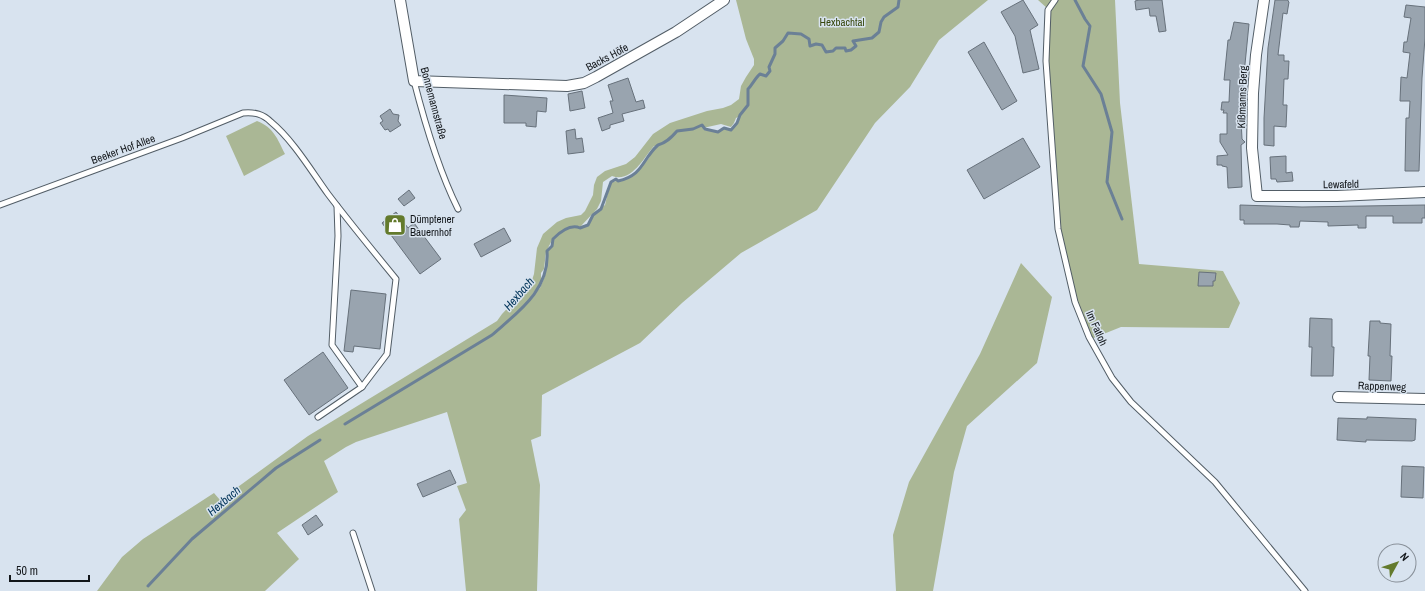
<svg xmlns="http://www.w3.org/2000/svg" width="1425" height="591" font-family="'Archivo Narrow',sans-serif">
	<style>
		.green { fill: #aab795; fill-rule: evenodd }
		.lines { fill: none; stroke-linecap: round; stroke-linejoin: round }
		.stream { stroke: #6b8096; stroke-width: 3 }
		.building { fill: #99a4af; stroke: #67717b }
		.service-casing { stroke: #525d66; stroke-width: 7 }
		.minor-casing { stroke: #525d66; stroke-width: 12 }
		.service { stroke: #fff; stroke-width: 5 }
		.minor { stroke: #fff; stroke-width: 10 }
		.labels { text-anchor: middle; stroke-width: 3; stroke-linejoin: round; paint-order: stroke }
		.park-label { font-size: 11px; fill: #36460b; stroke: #d8e3ef }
		.street-label { font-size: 11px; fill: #12161a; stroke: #d8e3ef }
		.poi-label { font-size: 11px; fill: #12161a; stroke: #d8e3ef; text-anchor: start }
		.water-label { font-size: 12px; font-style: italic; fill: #03355a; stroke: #d8e3ef }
	</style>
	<rect width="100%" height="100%" fill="#d8e3ef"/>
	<g class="green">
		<path d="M736 0H988L939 40 910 87 875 123 817 210 741 253 682 303 640 343 542 395 541 436 531 440 540 485 537 591H466L459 519 466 510 457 486 467 483 447 412 356 442 346 447 324 461 338 492 277 533 299 559 265 591H97L122 557 143 539 214 493 220 500 308 436 497 321 502 314 531 283 534 274 537 248 543 234 557 222 566 218 581 215 585 211 593 195 594 185 597 177 605 171 626 164 635 157 653 134 670 123 707 111 723 108 731 105 739 99 741 86 746 77 754 65V59L746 39ZM740 116 737 123 732 128H724L718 132 704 130 703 128 721 124 731 127 734 123 736 118ZM654 146H656L652 149 649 158 634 175 610 183 605 205 593 213 589 225 581 226 597 209 601 201 603 182 612 176C632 183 644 157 654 146ZM553 238 552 246 547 252 545 276 540 288 530 298 541 282V273L544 269 546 252Z"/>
		<polygon points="1038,0 1115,0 1120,103 1139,264 1223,271 1240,303 1229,328 1121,327 1091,339 1076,303 1058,230 1047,61 1048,9"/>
		<path d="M257 121C274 128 277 138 285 154L244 176 226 136Z"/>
		<polygon points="1021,263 1052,297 1037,363 967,426 954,472 933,591 896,591 893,535 909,482 980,354"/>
	</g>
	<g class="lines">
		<g class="stream">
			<polyline points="1075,0 1085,19 1090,26 1083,66 1101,94 1112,132 1107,182 1122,219"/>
			<path d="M345 424 492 335C518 312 550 290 547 251L552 246 553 239C560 232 571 224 580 228L588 225 593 215 601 209 611 182 616 179 618 181C644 175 642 159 658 145 666 143 671 138 677 131L693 129 702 125 705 129 718 132 724 128 731 130 737 123 740 115 748 105V89C752 85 756 77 760 74L766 76 770 71 769 67 775 54V48L783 41 788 33 801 34 809 39 810 46 816 44 822 45 826 52 833 51 836 48H845L846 51 851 50 856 46 853 41 872 38 879 32 881 22 884 17 898 7 899 0"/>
			<polyline points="148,586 192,539 276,468 320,440"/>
		</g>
	</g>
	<g class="building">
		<polygon points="1023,0 1038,25 1030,30 1039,69 1023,73 1015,36 1001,12"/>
		<polygon points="1139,0 1162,0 1166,31 1159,32 1156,16 1150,16 1149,8 1136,10 1135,1"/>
		<polygon points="1275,0 1288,0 1288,1 1289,2 1287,14 1283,13 1278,55 1284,55 1284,61 1289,61 1288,79 1284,79 1283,105 1287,105 1286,127 1274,126 1274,146 1264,145 1264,118 1268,48"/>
		<polygon points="1406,5 1425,7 1425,38 1422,78 1419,171 1405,171 1406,118 1409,118 1410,101 1400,101 1401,77 1407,78 1410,53 1403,52 1404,42 1407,42 1411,18 1404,17"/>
		<polygon points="1234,22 1249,24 1243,84 1241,119 1242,139 1245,142 1241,145 1242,187 1228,188 1227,167 1222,166 1222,165 1217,165 1217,156 1228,155 1220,142 1220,134 1227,134 1227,113 1223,113 1224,110 1221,110 1222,102 1229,102 1230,80 1224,80 1228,40 1230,40"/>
		<polygon points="984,42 1017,101 1002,110 968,52"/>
		<polygon points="628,78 636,102 643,100 645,108 622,114 624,121 610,125 610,128 602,131 598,118 613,113 610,101 613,101 608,85"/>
		<polygon points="582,91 585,108 570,111 568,94"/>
		<polygon points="504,95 547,98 546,112 537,111 536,127 526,126 526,123 504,123"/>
		<polygon points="390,109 393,114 399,115 398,121 401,125 390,132 388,129 385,130 380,123 383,121 380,116"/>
		<polygon points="575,129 576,139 582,138 584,152 568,154 566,131"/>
		<polygon points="1023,138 1040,167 984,199 967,170"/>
		<polygon points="1286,156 1286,173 1292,172 1293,181 1277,182 1276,179 1271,179 1270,157"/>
		<polygon points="409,190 415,198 404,206 398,199"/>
		<polygon points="1240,205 1302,207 1425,205 1425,218 1422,218 1422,223 1393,223 1393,216 1366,216 1366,228 1358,228 1358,225 1328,226 1328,222 1300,221 1299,227 1290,227 1290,225 1277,224 1244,224 1244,220 1240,220"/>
		<polygon points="396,212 408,228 414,223 441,259 420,274 382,223"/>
		<polygon points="504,228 511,241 481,257 474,244"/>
		<polygon points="1199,272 1216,273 1215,281 1213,281 1213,286 1198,286"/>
		<polygon points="351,290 386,294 380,349 354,346 353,352 344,351"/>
		<polygon points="1310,318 1332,319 1332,347 1334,347 1333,376 1311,376 1312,347 1309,347"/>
		<polygon points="1370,321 1380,321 1380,323 1391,324 1390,356 1392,356 1391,381 1369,380 1370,356 1368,356"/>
		<polygon points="323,352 348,388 309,415 284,380"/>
		<polygon points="1367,417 1416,419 1415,440 1412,441 1366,440 1366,442 1337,440 1338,418 1367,419"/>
		<polygon points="1402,466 1424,467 1423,498 1401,497"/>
		<polygon points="450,470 456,483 423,497 417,484"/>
		<polygon points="316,515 323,525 308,535 302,525"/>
	</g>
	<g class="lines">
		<g class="service-casing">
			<g id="service">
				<polyline points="1055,0 1048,10 1046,61 1058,229 1075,302 1089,337 1112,378 1131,402 1215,482 1305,591"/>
				<path d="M414 81C425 124 438 169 458 209"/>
				<path d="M0 205 182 138 243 113C255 112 263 114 271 122 293 140 312 172 328 194 350 223 373 251 396 279L387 354 362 387 318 417"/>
				<polyline points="337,206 338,236 332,345 362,387"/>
				<polyline points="353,533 372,591"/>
			</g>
		</g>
		<g class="minor-casing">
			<g id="minor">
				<polyline points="400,0 414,81 567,86 584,83 596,77 676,32 724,0"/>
				<polyline points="1264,0 1256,55 1253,93 1252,148 1257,196 1337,196 1425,192"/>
				<polyline points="1338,397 1425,399"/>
			</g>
		</g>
		<use href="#service" class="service"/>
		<use href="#minor" class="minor"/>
	</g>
	<defs>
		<g id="shop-square" transform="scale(1.15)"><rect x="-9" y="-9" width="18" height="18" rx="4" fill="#637a2c" stroke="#d8e3ef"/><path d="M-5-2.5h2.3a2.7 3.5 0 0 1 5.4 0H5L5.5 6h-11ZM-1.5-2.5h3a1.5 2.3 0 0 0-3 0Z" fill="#fff"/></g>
	</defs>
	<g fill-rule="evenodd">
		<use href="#shop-square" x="395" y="225"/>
	</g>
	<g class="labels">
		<g class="park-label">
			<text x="842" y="26">Hexbachtal</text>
		</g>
		<g class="street-label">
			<text transform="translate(607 57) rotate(-28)" y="4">Backs Höfe</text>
			<text transform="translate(1242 97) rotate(-88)" y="4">Kißmanns Berg</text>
			<text transform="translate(434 103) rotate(75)" y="4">Bonnemannstraße</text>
			<text transform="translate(123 149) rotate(-20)" y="4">Beeker Hof Allee</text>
			<text transform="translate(1341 184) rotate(-1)" y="4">Lewafeld</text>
			<text transform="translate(1097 328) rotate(66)" y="4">Im Fatloh</text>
			<text transform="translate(1382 386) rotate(2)" y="4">Rappenweg</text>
		</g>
		<g class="poi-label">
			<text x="410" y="223">Dümptener<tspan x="410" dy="13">Bauernhof</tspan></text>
		</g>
		<g class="water-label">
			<text transform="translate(519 294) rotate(-49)" y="4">Hexbach</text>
			<text transform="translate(224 501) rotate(-40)" y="4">Hexbach</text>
		</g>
	</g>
	<g transform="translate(1397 563) rotate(50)"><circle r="19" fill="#d8e3ef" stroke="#89919a"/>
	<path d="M0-3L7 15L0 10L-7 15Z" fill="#637a2c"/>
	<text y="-6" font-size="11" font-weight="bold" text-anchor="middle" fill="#12161a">N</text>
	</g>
	<path d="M10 575v6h79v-6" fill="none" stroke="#12161a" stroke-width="2"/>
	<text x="16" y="575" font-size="12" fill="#12161a" stroke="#d8e3ef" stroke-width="3" paint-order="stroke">50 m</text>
</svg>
